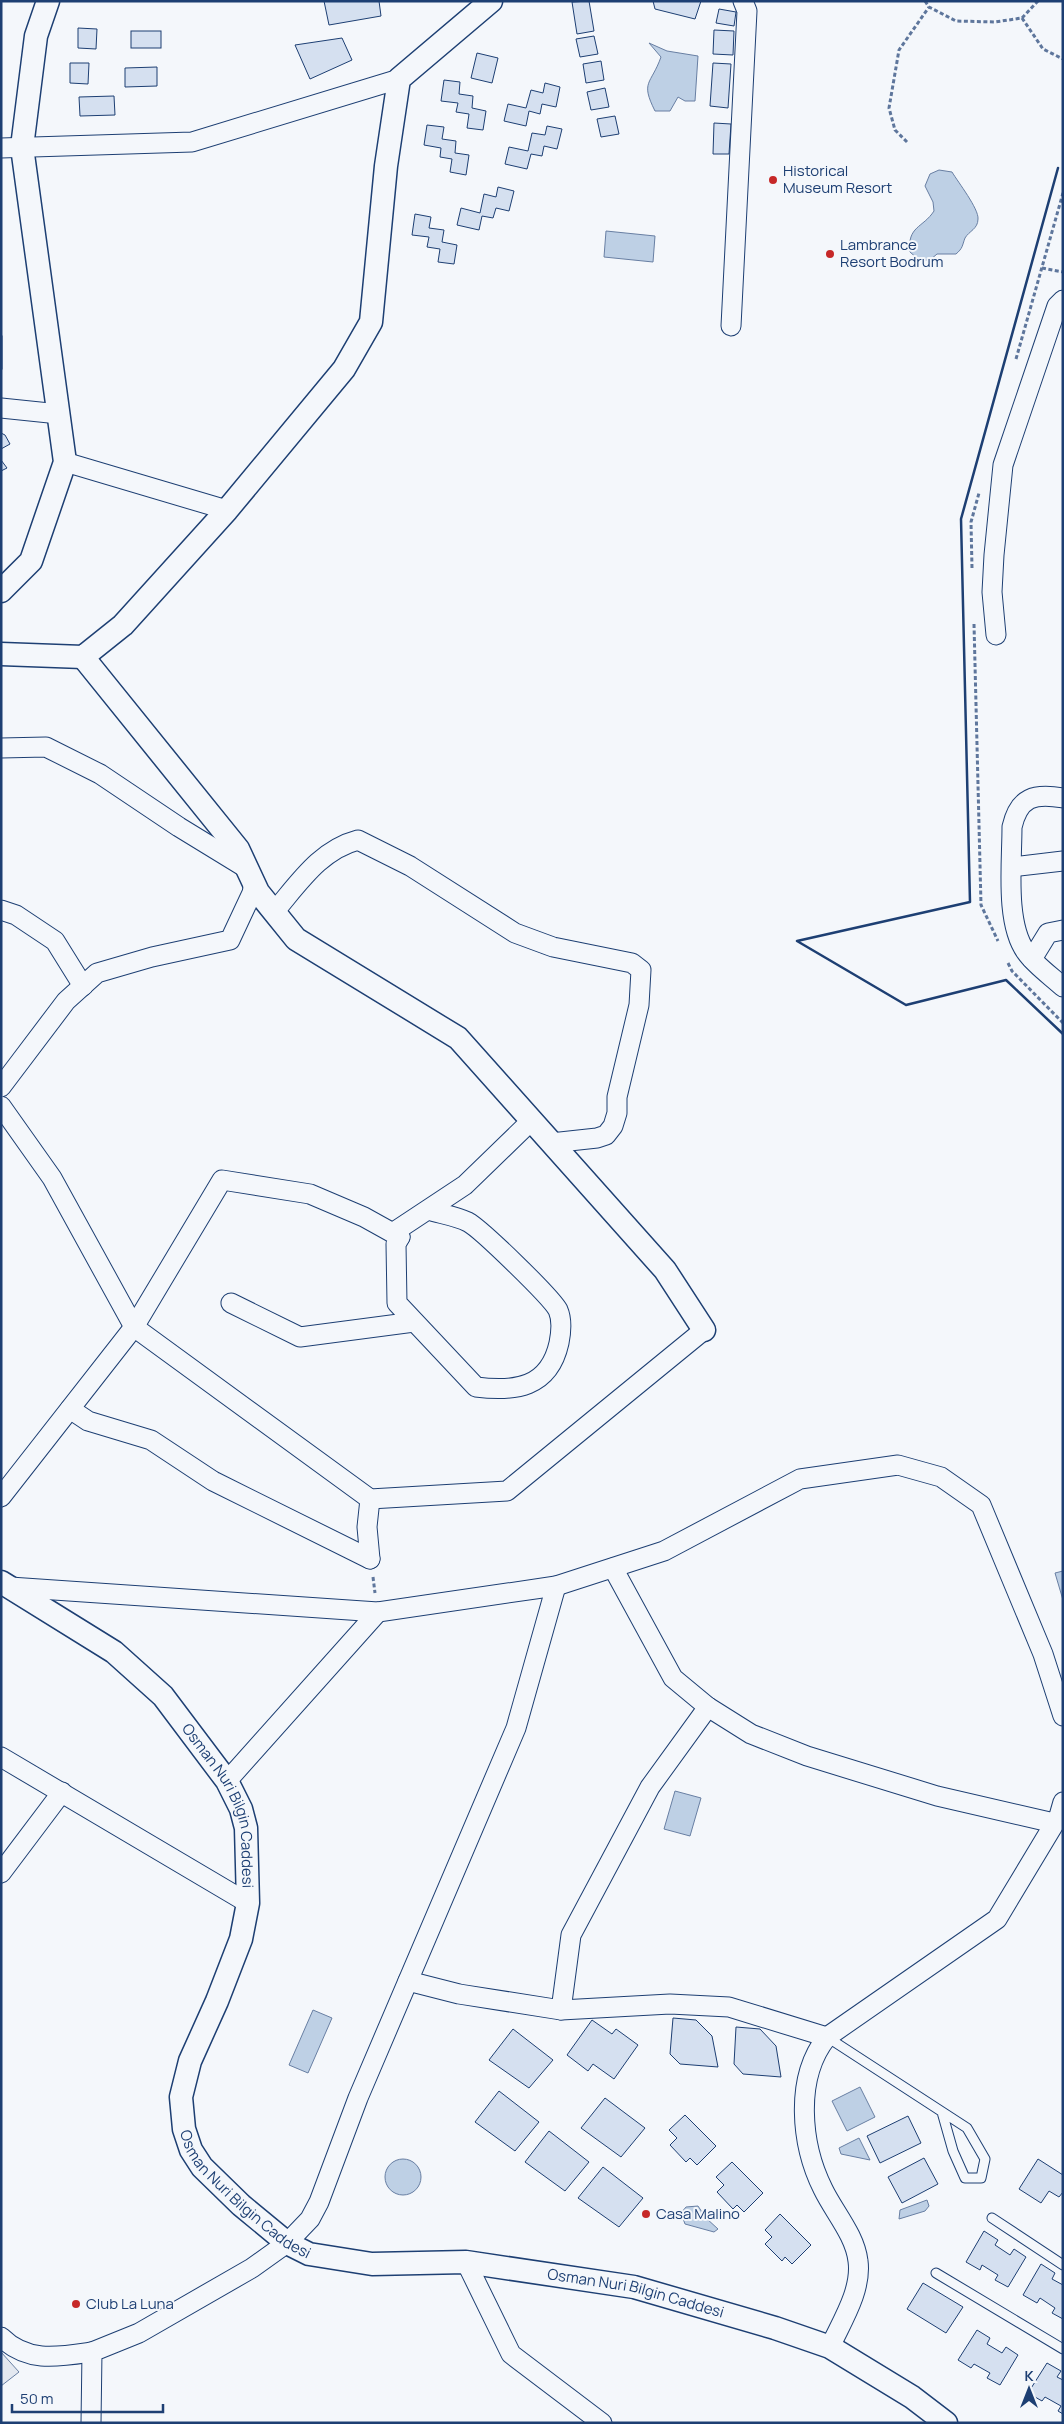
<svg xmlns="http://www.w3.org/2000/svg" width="1064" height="2424" font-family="Manrope,sans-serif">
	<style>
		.parking { fill: #e3e8f0; stroke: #687fa3 }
		.water { fill: #bed0e5; stroke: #687fa3 }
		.building { fill: #d5e0f0; stroke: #1d3f73 }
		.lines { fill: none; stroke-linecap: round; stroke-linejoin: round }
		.service-casing { stroke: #1d3f73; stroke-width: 11 }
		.minor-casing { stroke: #1d3f73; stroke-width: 21 }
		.tertiary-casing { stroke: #1d3f73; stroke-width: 25 }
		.path { stroke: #5e769c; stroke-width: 3; stroke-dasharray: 4 2.5; stroke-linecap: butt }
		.service { stroke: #f4f7fb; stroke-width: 9 }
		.minor { stroke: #f4f7fb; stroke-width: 19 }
		.tertiary { stroke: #f4f7fb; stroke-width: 22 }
		.wall { stroke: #1d3f73; stroke-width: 2.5 }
		.poi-dot { fill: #c62828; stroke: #f4f7fb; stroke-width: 2 }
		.labels { text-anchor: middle; stroke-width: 4; stroke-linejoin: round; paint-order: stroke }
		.poi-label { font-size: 15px; fill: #1d3f73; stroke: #f4f7fb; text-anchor: start }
		.street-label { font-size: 15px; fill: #1d3f73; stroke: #f4f7fb }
	</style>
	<rect width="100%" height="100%" fill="#f4f7fb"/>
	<polygon class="parking" points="1,2352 19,2372 1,2386"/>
	<g class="water">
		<path d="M649 43 667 51 698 56 695 101H685L678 97 670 111H655C640 81 651 85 661 57Z"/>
		<path d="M939 170 952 172C958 182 979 209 978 219 978 229 969 231 965 238 962 246 963 248 956 254H937L930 260H919L910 252C907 226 923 228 934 211L933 202 925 186 930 174Z"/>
		<polygon points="606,231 655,236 653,262 604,257"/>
		<polygon points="1063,1571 1063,1600 1055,1573"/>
		<polygon points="675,1791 701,1798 690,1836 664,1829"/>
		<polygon points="313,2010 332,2018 308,2073 289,2065"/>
		<polygon points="860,2087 875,2117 847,2131 832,2101"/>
		<polygon points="859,2138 870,2160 841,2154 839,2148"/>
		<circle cx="403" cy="2177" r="18"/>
		<polygon points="927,2200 929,2206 925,2211 899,2219 900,2210"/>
		<polygon points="698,2206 706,2218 718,2229 714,2232 685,2224 681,2213 686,2207"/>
	</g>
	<g class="building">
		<polygon points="324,1 379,1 381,16 329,25"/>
		<polygon points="589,1 594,31 577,34 572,2"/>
		<polygon points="653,1 701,1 695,19 655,9"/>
		<polygon points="719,9 736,12 734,26 716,23"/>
		<polygon points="78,28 97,29 96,49 78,48"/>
		<polygon points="714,30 734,31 733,55 713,54"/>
		<rect x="131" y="31" width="30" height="17"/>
		<polygon points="594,36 598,54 580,57 576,39"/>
		<polygon points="342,38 352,60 310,79 295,45"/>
		<polygon points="477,53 498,58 492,83 471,78"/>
		<polygon points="601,61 604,80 586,83 583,64"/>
		<polygon points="70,63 89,63 88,84 70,83"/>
		<polygon points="713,63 731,64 728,108 710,106"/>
		<polygon points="157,67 157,86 125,87 125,68"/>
		<polygon points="444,80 460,82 459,94 473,96 472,108 486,111 483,130 467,128 469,114 456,112 458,103 441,101"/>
		<polygon points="545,83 560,87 556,107 542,104 540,114 529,111 526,126 504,121 508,104 526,108 531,90 543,93"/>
		<polygon points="605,88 609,107 591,110 587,92"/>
		<polygon points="114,96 115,115 80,116 79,97"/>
		<polygon points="615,116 619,134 601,137 597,119"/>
		<polygon points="714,123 731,124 729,154 713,154"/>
		<polygon points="427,125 444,127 442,139 456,141 455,153 469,155 466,175 450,172 452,159 440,157 441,148 424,145"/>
		<polygon points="547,126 562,129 557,149 544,146 542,156 531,154 527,169 505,164 509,147 528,151 532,133 545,135"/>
		<polygon points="498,187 514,191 509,211 496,208 493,218 482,216 479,230 457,225 461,208 480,213 484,194 496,197"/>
		<polygon points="415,214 431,217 429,228 444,230 442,242 457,245 454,264 438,262 440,249 427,247 429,237 412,235"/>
		<rect x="1" y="336" width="1" height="33"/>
		<polygon points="1,433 5,435 10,444 1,449"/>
		<polygon points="1,460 7,468 1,471"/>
		<polygon points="673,2018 696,2020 712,2036 718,2067 680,2064 670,2054"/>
		<polygon points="592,2020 612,2034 616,2029 638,2045 614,2079 593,2064 588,2071 567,2055"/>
		<polygon points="736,2027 760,2029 776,2046 781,2077 743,2074 734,2064"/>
		<polygon points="513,2029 553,2060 529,2088 489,2060"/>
		<polygon points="499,2091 539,2122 515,2151 475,2122"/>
		<polygon points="605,2098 645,2128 621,2157 581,2128"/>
		<polygon points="685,2115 716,2146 697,2165 690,2158 686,2162 670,2145 677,2138 669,2130"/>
		<polygon points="908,2116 921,2143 880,2163 867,2136"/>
		<polygon points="549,2131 589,2162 565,2191 525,2162"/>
		<polygon points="924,2158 938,2184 902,2203 888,2177"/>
		<polygon points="1038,2159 1063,2175 1063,2192 1059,2197 1049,2191 1041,2203 1019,2189"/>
		<polygon points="732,2162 763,2193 744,2212 737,2205 733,2209 717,2192 724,2185 716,2177"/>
		<polygon points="603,2167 643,2198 619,2227 578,2198"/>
		<polygon points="780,2214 811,2245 792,2264 785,2257 782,2261 765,2244 772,2237 765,2230"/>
		<polygon points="984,2231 998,2240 995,2245 1010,2255 1014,2249 1026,2257 1008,2287 995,2280 998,2275 982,2265 980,2270 966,2262"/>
		<polygon points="1041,2264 1055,2273 1052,2279 1063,2285 1063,2319 1052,2313 1055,2308 1040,2298 1037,2303 1023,2295"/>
		<polygon points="923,2283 963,2307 946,2333 907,2309"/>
		<polygon points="977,2330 990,2338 987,2344 1002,2353 1006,2347 1018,2355 1000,2385 987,2378 990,2373 974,2364 971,2368 958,2360"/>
		<polygon points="1047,2363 1061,2371 1057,2377 1063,2380 1063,2414 1058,2411 1061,2406 1045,2397 1042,2401 1028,2393"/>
	</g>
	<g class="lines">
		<g class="service-casing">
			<g id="service">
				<polyline points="827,2037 967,2128 985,2159 981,2178 965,2178 953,2151 942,2112"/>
				<polyline points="992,2218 1063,2265"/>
				<polyline points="936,2273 1063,2349"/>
			</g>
		</g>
		<g class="minor-casing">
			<g id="minor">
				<polyline points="1,148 192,142 399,79"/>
				<polyline points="731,326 747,11 743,1"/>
				<polyline points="1,408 59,414"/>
				<polyline points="65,462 227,510"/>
				<polyline points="996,635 992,592 994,555 1003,465 1057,306 1063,300"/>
				<polyline points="1,748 46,747 100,774 179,827 246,868"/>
				<path d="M1063 798C1034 793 1019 797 1012 827 1012 863 1005 923 1026 952 1035 965 1051 976 1063 987"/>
				<polyline points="1012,867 1063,861"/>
				<polyline points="1,910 16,915 55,941 83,986"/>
				<path d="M274 912C299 883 320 850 358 840L410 866 515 933 553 947 632 963 641 970 639 1005 617 1097V1113L613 1126 606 1135 597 1138 551 1143"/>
				<polyline points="1032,959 1048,933 1063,930"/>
				<polyline points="1,1087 66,1001 97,973 152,957 230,940 252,893 254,883"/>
				<polyline points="1,1106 52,1178 134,1327 370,1499 507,1491 704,1330"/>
				<path d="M428 1210C441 1214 456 1216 468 1222 481 1229 551 1297 558 1310 562 1319 561 1333 559 1343 549 1388 515 1392 476 1387L397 1303 396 1244 400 1237 397 1230 465 1185 531 1121"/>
				<polyline points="231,1303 300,1337 414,1322"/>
				<polyline points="70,1409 88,1421 151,1440 213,1481 370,1559"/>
				<polyline points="1,1497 134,1327 222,1180 310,1194 364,1217 400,1237"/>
				<polyline points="370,1499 367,1527 370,1559"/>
				<polyline points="613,1568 673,1678 708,1707 751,1734 807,1756 937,1796 1054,1823"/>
				<polyline points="10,1587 378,1612 556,1586 664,1551 800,1479 898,1465 941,1477 981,1505 1043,1654 1063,1716"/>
				<polyline points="1,1757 248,1903"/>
				<polyline points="227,1781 378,1612"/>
				<polyline points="1,1873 62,1792"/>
				<polyline points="408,1981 459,1994 561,2010 670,2004 729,2007 827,2037"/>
				<polyline points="561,2010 571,1935 650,1787 708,1707"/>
				<polyline points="466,2262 511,2354 602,2423"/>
				<path d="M1 2337C27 2363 58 2357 92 2352"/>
				<path d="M830 2347C842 2321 862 2290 858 2261 855 2235 834 2212 823 2189 801 2145 794 2078 827 2037L997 1919 1059 1816 1063 1802"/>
				<polyline points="91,2423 92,2352 139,2333 252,2268 287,2243 310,2219 319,2202 358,2098 516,1728 556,1586"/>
			</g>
		</g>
		<g class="tertiary-casing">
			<g id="tertiary">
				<polyline points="1,591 31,561 65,462 22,147 36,36 48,1"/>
				<polyline points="1,654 83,657 123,625 227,510 344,369 371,322 386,166 399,79 491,1"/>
				<polyline points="83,657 238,849 258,892 296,939 458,1038 665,1270 704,1330"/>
				<path id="s1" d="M1 1582 114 1652 163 1696 227 1781 241 1809 246 1828 248 1903 241 1939 217 2001 190 2061 181 2097 184 2129 191 2150 202 2167 241 2205 287 2243 309 2254 372 2264 466 2262 634 2287 775 2328 830 2347 912 2397 946 2423"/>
			</g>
		</g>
		<g class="path">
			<polyline points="925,1 929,7 956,21 995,22 1022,18 1038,1"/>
			<polyline points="1022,18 1043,49 1063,59"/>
			<polyline points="907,142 895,130 889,108 899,50 929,7"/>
			<polyline points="1042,268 1063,272"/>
			<polyline points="1016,359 1063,193"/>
			<polyline points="972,568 971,522 979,493"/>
			<polyline points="974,624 981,905 998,941"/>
			<polyline points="1008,963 1012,971 1063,1023"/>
			<polyline points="373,1577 375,1593"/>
		</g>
		<use href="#service" class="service"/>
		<use href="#minor" class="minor"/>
		<use href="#tertiary" class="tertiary"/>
		<polyline class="wall" points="1058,168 961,519 970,902 797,941 906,1005 1006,980 1063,1034"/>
	</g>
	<g class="poi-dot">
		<circle cx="773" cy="180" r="5"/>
		<circle cx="830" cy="254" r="5"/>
		<circle cx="646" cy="2214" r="5"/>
		<circle cx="76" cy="2304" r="5"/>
	</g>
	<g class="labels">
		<g class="poi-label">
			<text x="783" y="176">Historical<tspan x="783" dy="17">Museum Resort</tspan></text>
			<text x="840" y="250">Lambrance<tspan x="840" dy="17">Resort Bodrum</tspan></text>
			<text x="656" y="2219">Casa Malino</text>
			<text x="86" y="2309">Club La Luna</text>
		</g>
		<g class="street-label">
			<text dy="5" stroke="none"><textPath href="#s1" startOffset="326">Osman Nuri Bilgin Caddesi</textPath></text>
			<text dy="5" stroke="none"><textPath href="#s1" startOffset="761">Osman Nuri Bilgin Caddesi</textPath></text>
			<text dy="5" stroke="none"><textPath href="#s1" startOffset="1181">Osman Nuri Bilgin Caddesi</textPath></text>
		</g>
	</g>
	<rect width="1064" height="2424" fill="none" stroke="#1d3f73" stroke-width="5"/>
	<g transform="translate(1029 2389)" stroke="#f4f7fb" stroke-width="4" paint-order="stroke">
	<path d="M0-4L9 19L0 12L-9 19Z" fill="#1d3f73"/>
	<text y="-8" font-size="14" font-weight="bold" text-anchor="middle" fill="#1d3f73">K</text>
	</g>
	<path d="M12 2404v8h151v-8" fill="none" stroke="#1d3f73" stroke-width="2.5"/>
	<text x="20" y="2404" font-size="15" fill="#1d3f73" stroke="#f4f7fb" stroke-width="4" paint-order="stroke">50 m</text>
</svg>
